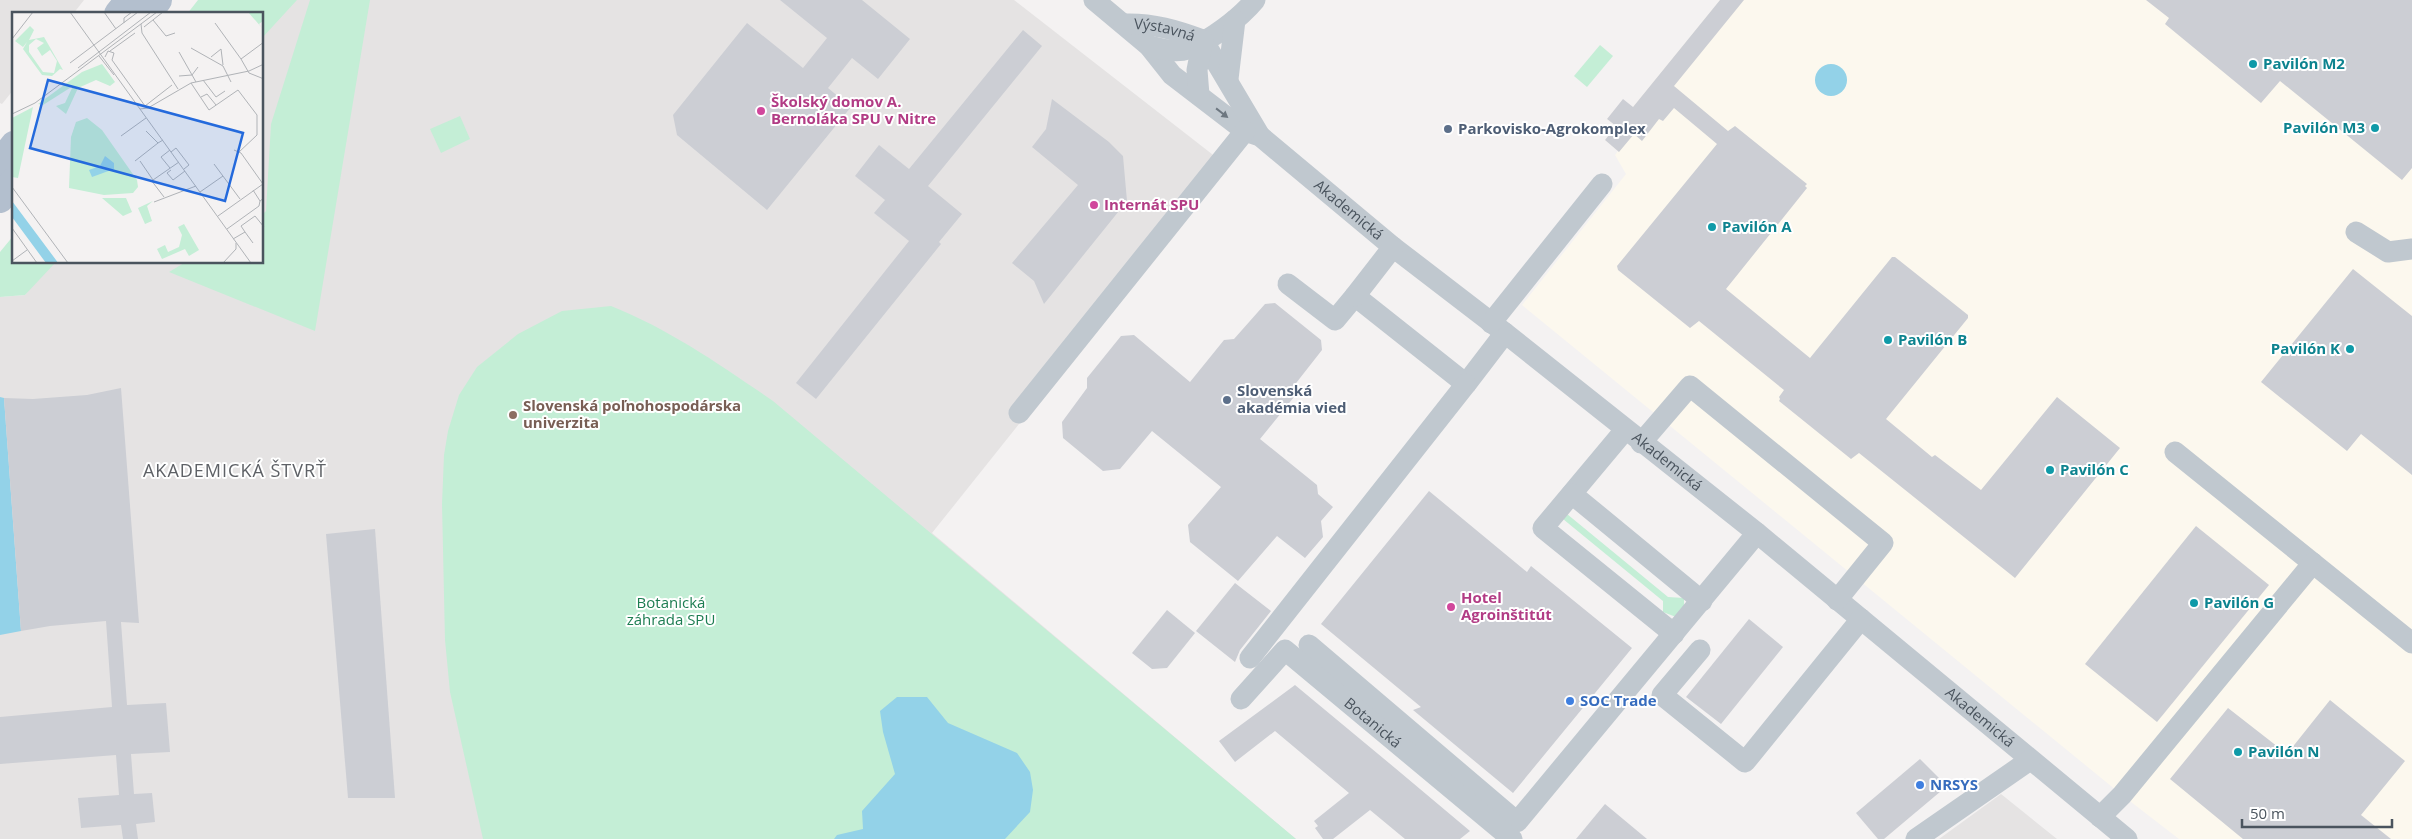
<svg xmlns="http://www.w3.org/2000/svg" width="2412" height="839" font-family="'Open Sans',sans-serif">
	<style>
		.commercial { fill: #fcf8ee }
		.education { fill: #e5e3e3 }
		.green { fill: #c4eed6 }
		.water { fill: #93d2e8 }
		.building { fill: #ccced4 }
		.lines { fill: none; stroke-linecap: round; stroke-linejoin: round }
		.minor { stroke: #c0c8cf; stroke-width: 21 }
		.major { stroke: #b3bfce; stroke-width: 28 }
		.oneway { fill: #6d7780 }
		.culture-dot { fill: #0f9aa8; stroke: #fff; stroke-width: 2 }
		.hotel-dot { fill: #d1479c; stroke: #fff; stroke-width: 2 }
		.service-dot { fill: #5c6f8a; stroke: #fff; stroke-width: 2 }
		.education-dot { fill: #8d6e63; stroke: #fff; stroke-width: 2 }
		.shop-dot { fill: #3f7fe0; stroke: #fff; stroke-width: 2 }
		.labels { text-anchor: middle; stroke-width: 4; stroke-linejoin: round; paint-order: stroke }
		.street-label { font-size: 15px; fill: #4a545e; stroke: #fff }
		.culture-label { font-size: 15px; font-weight: bold; fill: #0d838f; stroke: #fff; text-anchor: start }
		.hotel-label { font-size: 15px; font-weight: bold; fill: #b23c85; stroke: #fff; text-anchor: start }
		.service-label { font-size: 15px; font-weight: bold; fill: #4e5e75; stroke: #fff; text-anchor: start }
		.education-label { font-size: 15px; font-weight: bold; fill: #785e54; stroke: #fff; text-anchor: start }
		.park-label { font-size: 15px; fill: #1d7d52; stroke: #fff }
		.shop-label { font-size: 15px; font-weight: bold; fill: #366cbe; stroke: #fff; text-anchor: start }
		.quarter-label { font-size: 18px; letter-spacing: 1px; fill: #5e6166; stroke: #fff }
		.inset-road { fill: none; stroke: #b0b3b7; stroke-width: 1 }
		.view { fill: #246adc; fill-opacity: 0.15; stroke: #246adc; stroke-width: 2.5 }
		.inset-edge { fill: none; stroke: #4a545e; stroke-width: 2.5 }
	</style>
	<rect width="100%" height="100%" fill="#f4f2f2"/>
	<polygon class="commercial" points="1720,0 2412,0 2412,839 2179,839 2122,795 1522,305 1626,174 1615,155 1618,151 1605,140 1616,126 1607,119 1613,112 1633,107"/>
	<g class="education">
		<polygon points="0,0 84,0 73,14 14,14 14,89 2,104 0,103"/>
		<polygon points="257,0 1014,0 1226,165 932,533 1296,839 0,839 0,297 25,295 51,263 262,262 262,14"/>
		<polygon points="2001,794 2057,839 1939,839"/>
	</g>
	<g class="green">
		<polygon points="198,0 297,0 263,37 262,14 187,14"/>
		<polygon points="310,0 370,0 315,331 169,272 184,263 262,262 263,214 266,211 271,124"/>
		<polygon points="1600,45 1613,56 1587,87 1574,76"/>
		<polygon points="460,116 470,139 441,153 430,129"/>
		<polygon points="14,235 14,262 55,263 25,295 0,297 0,252"/>
		<path d="M611 306C669 329 722 366 773 401L1296 839H483L450 692 445 640 442 504 444 455 448 431 459 395 477 367 518 334 562 311Z"/>
		<polygon points="1567,514 1668,597 1684,598 1684,609 1676,617 1663,612 1663,601 1563,519"/>
	</g>
	<g class="water">
		<circle cx="1831" cy="80" r="16"/>
		<polygon points="0,397 4,398 21,631 0,635"/>
		<polygon points="897,697 927,697 948,723 1017,753 1030,772 1033,790 1030,812 1005,839 834,839 837,835 863,829 862,811 895,774 883,732 880,711"/>
	</g>
	<g class="building">
		<polygon points="780,0 862,0 910,39 878,79 852,58 828,88 851,107 767,210 677,135 673,115 747,23 803,68 827,38"/>
		<polygon points="1720,0 1744,0 1674,86 1728,131 1735,126 1807,184 1805,186 1807,188 1726,289 1810,358 1892,257 1895,257 1968,315 1968,318 1886,419 1932,457 1935,455 1981,490 2057,397 2120,448 2015,578 1859,453 1851,459 1779,401 1780,399 1779,397 1784,390 1699,321 1690,328 1618,270 1617,266 1717,144 1674,108 1663,121 1659,119 1642,141 1634,134 1619,152 1605,140 1616,126 1607,119 1623,99 1633,107"/>
		<polygon points="2146,0 2412,0 2412,168 2402,180 2280,81 2261,103 2165,24 2169,18"/>
		<polygon points="1023,30 1042,46 928,186 962,214 939,242 941,244 816,399 796,383 909,241 874,213 885,200 855,176 879,145 909,169"/>
		<polygon points="1052,99 1109,142 1123,156 1127,201 1044,304 1034,281 1012,263 1078,185 1032,147 1046,129"/>
		<polygon points="2353,269 2412,316 2412,475 2361,434 2347,451 2261,382"/>
		<polygon points="1275,303 1321,340 1322,350 1293,387 1294,397 1260,439 1317,485 1318,494 1333,507 1321,521 1323,537 1305,558 1277,536 1238,581 1190,542 1188,525 1221,487 1152,431 1120,469 1103,471 1063,438 1062,422 1087,388 1087,378 1121,336 1134,335 1190,382 1224,340 1234,339 1265,304"/>
		<polygon points="121,388 139,623 121,622 127,705 166,703 170,752 131,754 134,794 152,793 155,822 136,824 138,839 123,839 121,825 81,828 78,798 119,795 116,755 0,764 0,717 112,707 106,621 50,626 21,631 4,398 33,399 87,395"/>
		<polygon points="1429,491 1527,572 1531,566 1632,648 1513,793 1413,710 1421,707 1321,624"/>
		<polygon points="2196,526 2269,585 2157,722 2085,664"/>
		<polygon points="375,529 395,798 348,798 326,534"/>
		<polygon points="1235,583 1271,611 1240,650 1235,662 1196,631"/>
		<polygon points="1167,610 1195,633 1167,668 1152,669 1132,653"/>
		<polygon points="1749,619 1783,647 1721,724 1686,697"/>
		<polygon points="1295,685 1395,768 1470,831 1460,839 1405,839 1370,810 1333,839 1323,839 1315,828 1318,826 1314,821 1349,793 1275,731 1235,762 1219,741"/>
		<polygon points="2330,700 2405,761 2361,815 2391,839 2243,839 2170,779 2228,708 2287,754"/>
		<polygon points="1920,759 1947,786 1884,839 1878,839 1856,813"/>
		<polygon points="1605,804 1647,839 1576,839"/>
	</g>
	<g class="lines">
		<g class="minor">
			<path id="s1" d="M1094 0 1149 46 1172 75 1245 131 1260 136 1393 247 1505 333 1757 533 2127 839"/>
			<path id="s2" d="M1124 24C1153 23 1176 30 1203 40"/>
			<polyline points="1203,40 1260,136"/>
			<path d="M1149 46C1160 49 1176 53 1188 49 1210 41 1240 18 1255 0"/>
			<polyline points="1228,79 1235,20"/>
			<polyline points="1199,95 1197,70 1203,40"/>
			<polyline points="2356,232 2388,252 2412,249"/>
			<polyline points="1288,284 1335,320 1355,296 1466,384 1505,333"/>
			<polyline points="1355,296 1393,247"/>
			<polyline points="1491,323 1602,184"/>
			<polyline points="1019,413 1245,131"/>
			<polyline points="1625,430 1543,528 1674,634"/>
			<polyline points="1641,443 1690,386 1883,543 1837,600"/>
			<polyline points="2175,452 2412,643"/>
			<polyline points="1572,494 1702,601"/>
			<polyline points="1309,645 1517,822 1757,533"/>
			<polyline points="1700,650 1662,695 1745,762 1861,619"/>
			<polyline points="1250,658 1466,384"/>
			<path id="s3" d="M1241 699 1285 650 1512 839"/>
			<polyline points="2100,817 2122,795 2313,563"/>
			<polyline points="1916,839 2030,760"/>
		</g>
		<g class="major">
			<polyline points="118,14 129,0"/>
			<polyline points="147,14 158,0"/>
			<polyline points="0,163 14,145"/>
			<polyline points="0,199 14,181"/>
		</g>
	</g>
	<defs><path id="oneway-solid" d="M-6-.8H1V-3.2L6.5 0L1 3.2V.8H-6Z" transform="scale(1.25)"/></defs>
	<use class="oneway" href="#oneway-solid" transform="translate(1222 113) rotate(38)"/>
	<g class="culture-dot">
		<circle cx="2253" cy="64" r="5"/>
		<circle cx="2375" cy="128" r="5"/>
		<circle cx="1712" cy="227" r="5"/>
		<circle cx="1888" cy="340" r="5"/>
		<circle cx="2350" cy="349" r="5"/>
		<circle cx="2050" cy="470" r="5"/>
		<circle cx="2194" cy="603" r="5"/>
		<circle cx="2238" cy="752" r="5"/>
	</g>
	<g class="hotel-dot">
		<circle cx="761" cy="111" r="5"/>
		<circle cx="1094" cy="205" r="5"/>
		<circle cx="1451" cy="607" r="5"/>
	</g>
	<g class="service-dot">
		<circle cx="1448" cy="129" r="5"/>
		<circle cx="1227" cy="400" r="5"/>
	</g>
	<circle class="education-dot" cx="513" cy="415" r="5"/>
	<g class="shop-dot">
		<circle cx="1570" cy="701" r="5"/>
		<circle cx="1920" cy="785" r="5"/>
	</g>
	<g class="labels">
		<g class="street-label">
			<text dy="5" stroke="none"><textPath href="#s2" startOffset="41">Výstavná</textPath></text>
			<text dy="5" stroke="none"><textPath href="#s1" startOffset="332">Akademická</textPath></text>
			<text dy="5" stroke="none"><textPath href="#s1" startOffset="738">Akademická</textPath></text>
			<text dy="5" stroke="none"><textPath href="#s1" startOffset="1142">Akademická</textPath></text>
			<text dy="5" stroke="none"><textPath href="#s3" startOffset="180">Botanická</textPath></text>
		</g>
		<g class="culture-label">
			<text x="2263" y="69">Pavilón M2</text>
			<text x="2365" y="133" text-anchor="end">Pavilón M3</text>
			<text x="1722" y="232">Pavilón A</text>
			<text x="1898" y="345">Pavilón B</text>
			<text x="2340" y="354" text-anchor="end">Pavilón K</text>
			<text x="2060" y="475">Pavilón C</text>
			<text x="2204" y="608">Pavilón G</text>
			<text x="2248" y="757">Pavilón N</text>
		</g>
		<g class="hotel-label">
			<text x="771" y="107">Školský domov A.<tspan x="771" dy="17">Bernoláka SPU v Nitre</tspan></text>
			<text x="1104" y="210">Internát SPU</text>
			<text x="1461" y="603">Hotel<tspan x="1461" dy="17">Agroinštitút</tspan></text>
		</g>
		<g class="service-label">
			<text x="1458" y="134">Parkovisko-Agrokomplex</text>
			<text x="1237" y="396">Slovenská<tspan x="1237" dy="17">akadémia vied</tspan></text>
		</g>
		<g class="education-label">
			<text x="523" y="411">Slovenská poľnohospodárska<tspan x="523" dy="17">univerzita</tspan></text>
		</g>
		<g class="park-label">
			<text x="671" y="608">Botanická<tspan x="671" dy="17">záhrada SPU</tspan></text>
		</g>
		<g class="shop-label">
			<text x="1580" y="706">SOC Trade</text>
			<text x="1930" y="790">NRSYS</text>
		</g>
		<g class="quarter-label">
			<text x="235" y="477">AKADEMICKÁ ŠTVRŤ</text>
		</g>
	</g>
	<g transform="translate(12 12)">
		<rect width="251" height="251" fill="#f4f2f2"/>
		<path d="M236 0H251V9L247 12 250 16ZM18 14 22 18 17 28 32 25 51 58 48 57 40 64 30 63 11 37 15 30 11 35 3 29ZM24 27 32 31 25 36 30 44 38 38 45 49 42 61 31 60 17 40V33ZM90 52 103 70 98 74 84 68 66 76 54 102 44 94 53 91 61 74 31 93 26 92 70 60ZM21 95 6 166 0 165V106ZM75 106 90 118 125 168 126 175 121 181 92 183 57 176 59 125 64 110ZM90 186H114L120 200 111 204ZM141 189 135 194 140 209 133 212 126 196ZM172 212 187 238 177 244 173 237 150 247 145 237 153 233 156 240 167 235 170 223 166 215Z" fill="#c4eed6" fill-rule="evenodd"/>
		<path d="M93 144 102 151V157L80 165 77 158 88 154ZM0 189 44 248 46 251H34L0 205Z" fill="#93d2e8"/>
		<path class="inset-road" d="M58 0 239 251M92 0 104 17M141 8 154 24 163 21M112 11V6L120 0M203 11 229 47M129 12 130 21 166 77M132 15 151 0M0 27 21 0M252 30 229 47 237 61 252 67M179 36 211 54 219 70M98 39 123 21M167 40 184 70M87 44 102 63M93 45 96 39 102 41 100 48 133 94 160 73M199 45 209 37 211 53M58 51 126 0M66 56 139 0M167 64 180 63 186 55M191 68 204 85 213 79M179 71 197 98 226 78 245 103V123L226 141M189 85 195 82 204 93M128 97 136 96 179 71 237 59 252 52M0 102 23 91 145 0M134 119 146 131 151 128M109 124 134 106M159 140 164 136 177 153 172 157M123 149 146 131M128 149 141 168 167 150M202 152 228 187M158 156 149 145 158 138M159 158 155 161 161 168 173 159M139 168 152 185M0 175 56 251M241 178 248 189 252 186M188 180 211 164M142 190 184 174M206 204 251 172 229 141 222 138M0 216 25 251M215 217 247 194 248 189M233 220 229 214 243 204 252 215M221 227 233 220 241 231M0 249 15 238M211 251 224 237V231"/>
		<path class="view" d="M36 68 231 121 213 189 18 136Z"/>
		<rect width="251" height="251" class="inset-edge"/>
	</g>
	<path d="M2242 819v8h150v-8" fill="none" stroke="#4a545e" stroke-width="2.5"/>
	<text x="2250" y="819" font-size="15" fill="#4a545e" stroke="#ffffff" stroke-width="4" paint-order="stroke">50 m</text>
</svg>
